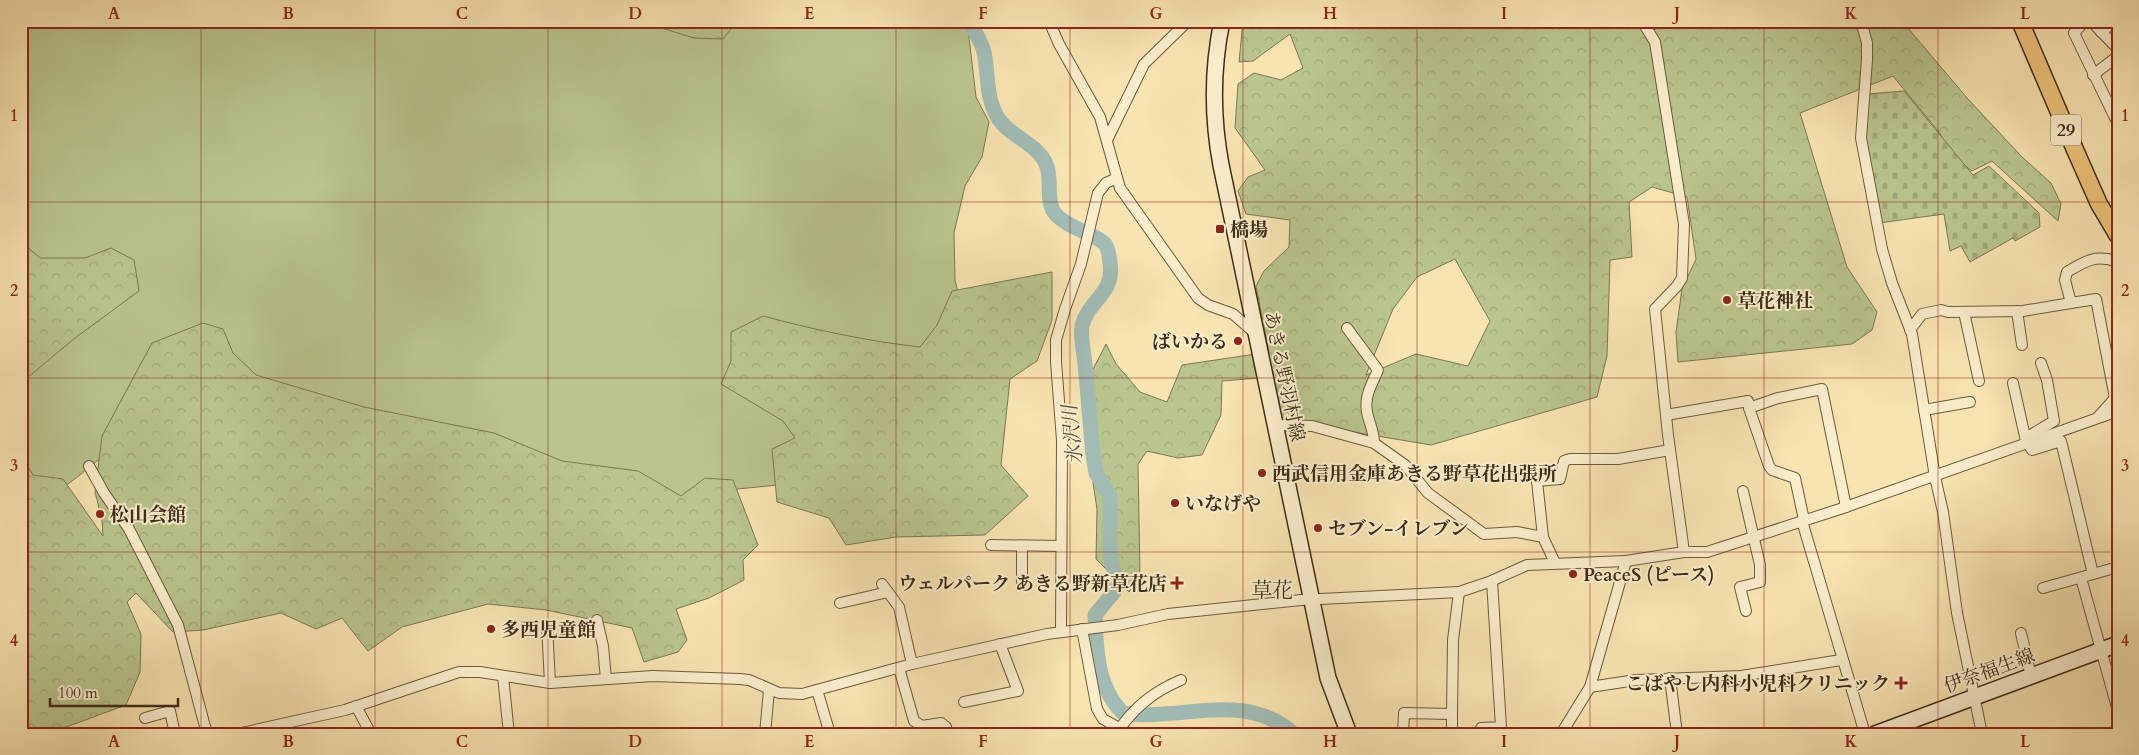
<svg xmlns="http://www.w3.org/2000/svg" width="2139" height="755" font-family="Cardo,'Noto Serif JP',serif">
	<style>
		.grass { fill: #bac58e; stroke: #7c7853 }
		.forest { fill: url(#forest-crowns); stroke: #7c7853; fill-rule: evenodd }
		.cemetery { fill: url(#cemetery-stones); stroke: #7c7853 }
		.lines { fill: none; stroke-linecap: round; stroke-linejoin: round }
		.river { stroke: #a1bcb6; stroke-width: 15 }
		.street-casing { stroke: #6d5a3e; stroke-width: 12 }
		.secondary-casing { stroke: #3f2c18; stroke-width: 18 }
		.primary-casing { stroke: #3f2c18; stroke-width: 19 }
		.street { stroke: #faedcc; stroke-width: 10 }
		.secondary { stroke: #faedcc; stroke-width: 15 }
		.primary { stroke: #ecc278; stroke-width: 16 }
		.grid { fill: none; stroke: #8f2418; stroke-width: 1; stroke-opacity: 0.55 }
		.poi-dot { fill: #8f2418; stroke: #faedcc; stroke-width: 2 }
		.labels { text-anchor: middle; stroke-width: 4; stroke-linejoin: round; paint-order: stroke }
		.shield { fill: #faedcc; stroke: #77664e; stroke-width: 1 }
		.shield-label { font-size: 18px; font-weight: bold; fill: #3f2c18 }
		.poi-label { font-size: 19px; font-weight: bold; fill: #3f2c18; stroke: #faedcc; text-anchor: start }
		.street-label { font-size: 19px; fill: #3f2c18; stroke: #faedcc }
		.water-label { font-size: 20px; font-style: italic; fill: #585040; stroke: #faedcc }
		.quarter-label { font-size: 21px; fill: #3f2c18; stroke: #faedcc }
		.neatline { fill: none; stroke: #8f2418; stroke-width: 2 }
		.grid-label { font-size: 16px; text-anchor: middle; font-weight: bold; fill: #8f2418 }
	</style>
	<defs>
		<pattern id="forest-crowns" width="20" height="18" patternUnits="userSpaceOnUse" patternTransform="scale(1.25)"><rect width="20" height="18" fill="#bac58e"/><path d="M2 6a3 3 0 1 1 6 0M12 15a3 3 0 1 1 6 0" fill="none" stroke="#a1a97a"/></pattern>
		<pattern id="cemetery-stones" width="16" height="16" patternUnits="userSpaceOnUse" patternTransform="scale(1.25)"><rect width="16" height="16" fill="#bac58e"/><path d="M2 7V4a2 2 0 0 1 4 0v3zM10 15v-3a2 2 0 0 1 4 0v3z" fill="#a1a97a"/></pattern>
	</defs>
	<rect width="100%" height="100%" fill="#f8e4b1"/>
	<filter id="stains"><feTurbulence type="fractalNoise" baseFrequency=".004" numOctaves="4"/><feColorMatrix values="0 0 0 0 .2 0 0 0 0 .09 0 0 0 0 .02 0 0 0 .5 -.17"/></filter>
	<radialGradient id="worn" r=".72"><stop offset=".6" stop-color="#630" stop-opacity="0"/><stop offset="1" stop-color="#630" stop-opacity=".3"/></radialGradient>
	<polygon class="grass" points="21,21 967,21 976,97 989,122 982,157 965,186 954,233 955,280 966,324 961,347 794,390 799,483 727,490 712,507 139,427 76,478 21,518"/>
	<g class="forest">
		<polygon points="639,21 737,21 723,39 694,38"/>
		<path d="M1243 21H1639L1646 35 1660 26V21H1902L1967 98 2022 157 2051 183 2061 204 2058 221 1992 161 1972 171 1954 157 1939 132 1893 76 1800 113 1847 267 1877 312 1872 330 1852 344 1678 362 1676 332 1682 289 1696 259 1687 197 1652 187 1629 202 1632 257 1610 260 1607 356 1597 397 1431 445 1282 420 1271 377 1222 381 1221 415 1202 455 1178 458 1147 451 1138 464 1140 577 1129 592 1096 559 1097 509 1090 463V375L1106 344 1116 364 1140 392 1167 402 1182 365 1269 352 1256 286 1264 271 1289 247 1290 220 1246 214 1238 191 1248 177 1265 170 1235 128 1238 84 1254 73 1281 80 1303 68 1290 34 1253 61 1239 62ZM1455 259 1490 321 1468 366 1416 354 1366 375 1393 309 1417 277Z"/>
		<polygon points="21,241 40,258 85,258 111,248 134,260 139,291 75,338 21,383"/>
		<path d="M1052 272V320L1037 361 1010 379 1001 465 1028 496 985 535 896 537 846 545 829 518 777 502 772 449 795 438 783 421 721 384 731 361V332L763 316C815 330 867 341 920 347L937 325 952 291Z"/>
		<polygon points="203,323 223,329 233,353 256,375 364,407 494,433 562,461 638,471 681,496 705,478 733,480 758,545 743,560 744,580 709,598 676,609 687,640 678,652 644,662 632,628 546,610 488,604 402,627 368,651 342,618 316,629 281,613 203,630 173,632 136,593 127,602 141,634 140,672 126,705 47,734 21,734 21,456 33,475 63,479 103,536 102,520 95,492 102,436 152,343"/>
	</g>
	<polygon class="cemetery" points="1904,91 1973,175 1989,166 2039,213 2040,227 2015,241 2013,238 1970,262 1961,246 1950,251 1944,214 1879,223 1864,137 1867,94"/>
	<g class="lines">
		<path class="river" d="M968 21C975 31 981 40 984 52 989 75 985 96 998 118 1010 137 1037 143 1046 164 1053 180 1045 198 1054 212 1064 227 1098 235 1105 244 1109 249 1109 257 1110 263 1115 294 1088 300 1082 326 1080 337 1084 353 1085 364 1088 394 1090 424 1093 455L1096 473 1110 496V554L1116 583 1114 592 1095 615C1096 649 1097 688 1123 713 1181 722 1244 689 1294 734"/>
		<g class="street-casing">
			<g id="street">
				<polyline points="1049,21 1059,44 1100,117 1120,188 1198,298 1208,305 1233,314 1256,334"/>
				<polyline points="1642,21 1655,42 1684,224 1682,278 1677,286 1655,309 1668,435 1684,552"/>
				<polyline points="1861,21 1867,43 1867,60 1861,138 1882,249 1892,283 1912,334 1935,477 1943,512 1957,613 1982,734"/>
				<polyline points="2085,21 2074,33 2118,124"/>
				<polyline points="2091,21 2118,49"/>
				<polyline points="2101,32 2115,21"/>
				<polyline points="2093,75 2118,56"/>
				<polyline points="1107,140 1144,64 1188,21"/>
				<polyline points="2071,303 2096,299 2115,398 2097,418"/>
				<polyline points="2017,311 2022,345"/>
				<polyline points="1964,312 1979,381"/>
				<path d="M1347 328 1378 370C1372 384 1364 396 1367 412 1369 423 1374 431 1374 443"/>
				<path d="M1910 330 1922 314 1941 310 1948 312 2023 311 2071 303 2065 280 2067 272C2085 261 2096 254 2118 262"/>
				<polyline points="2013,383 2026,441 2032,450 2061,441 2093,574"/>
				<polyline points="1749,408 1769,466 1772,470 1795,478 1804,520"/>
				<polyline points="1924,410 1970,402"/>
				<polyline points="1666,415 1748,401 1749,408 1778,398 1822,389 1846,507"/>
				<polyline points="1275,425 1312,426 1374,443 1405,465 1428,493 1484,534 1517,532 1543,537 1555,563"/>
				<polyline points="2028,444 2029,436 2054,421 2047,380 2041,363"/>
				<polyline points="89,466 104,493 129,529 178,625 207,734"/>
				<polyline points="1743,491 1760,565 1760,582 1740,587 1746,611"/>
				<polyline points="1802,521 1865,734"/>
				<polyline points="1543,537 1537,481 1560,479 1564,461 1570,459 1618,459 1670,450"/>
				<polyline points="991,545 1061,546"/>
				<polyline points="2081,578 2118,711"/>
				<polyline points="1022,583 1022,546"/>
				<polyline points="882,584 899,607 912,664"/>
				<polyline points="2043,588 2118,567"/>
				<polyline points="840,603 888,592"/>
				<polyline points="597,620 603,646 606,679"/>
				<polyline points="547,625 550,683"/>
				<polyline points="1082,629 1097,709 1103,719 1130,734"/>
				<polyline points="1061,632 1062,440 1056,362 1056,340 1065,309 1081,264 1098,193 1106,183 1117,178"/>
				<polyline points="2021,633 2031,676"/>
				<polyline points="899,668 914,721 922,726 941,723 946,727 948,734"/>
				<polyline points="503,676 509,734"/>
				<polyline points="1670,678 1677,734"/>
				<polyline points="1590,687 1636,680 1741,676 1841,660"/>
				<polyline points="817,690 830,734"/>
				<polyline points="964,702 1018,691 1000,644"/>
				<polyline points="356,706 371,734"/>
				<polyline points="145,718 170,711 175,734"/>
				<path d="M1120 728C1137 705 1155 691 1181 680"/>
				<polyline points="1481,728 1501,727 1492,581"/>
				<polyline points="1452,730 1452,714"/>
				<polyline points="237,734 345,710 459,672 480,672 550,683 653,676 740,679 749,680 779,693 802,694 912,664 1047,634 1118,625 1168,614 1301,600 1459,592 1489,582 1527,565 1626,561 1684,552 1707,552 1840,509 2118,411"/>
				<polyline points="765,734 769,690"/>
				<polyline points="1403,734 1404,713 1452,714 1453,640 1459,592"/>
				<polyline points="1561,734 1590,687 1626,561"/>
			</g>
		</g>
		<g class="secondary-casing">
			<g id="secondary">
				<path d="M1222 21C1212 69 1212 117 1221 165L1328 678 1349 734"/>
				<polyline points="1875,734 2118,644"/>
			</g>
		</g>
		<g class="primary-casing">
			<polyline id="primary" points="2020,21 2076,152 2099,204 2118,236"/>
		</g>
		<use href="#street" class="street"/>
		<use href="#secondary" class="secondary"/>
		<use href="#primary" class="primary"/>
	</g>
	<path class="grid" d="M201 21V734M375 21V734M548 21V734M722 21V734M896 21V734M1070 21V734M1243 21V734M1417 21V734M1590 21V734M1764 21V734M1938 21V734M21 202H2118M21 378H2118M21 552H2118"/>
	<g class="poi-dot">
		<rect x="1215" y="224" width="10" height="10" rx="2.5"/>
		<circle cx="1727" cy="300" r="5"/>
		<circle cx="1238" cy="341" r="5"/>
		<circle cx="1262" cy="473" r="5"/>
		<circle cx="1175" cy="503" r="5"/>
		<circle cx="100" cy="514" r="5"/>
		<circle cx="1318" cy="528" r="5"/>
		<circle cx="1573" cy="574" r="5"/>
		<path d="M1174.5 575.5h5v5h5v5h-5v5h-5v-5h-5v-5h5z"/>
		<circle cx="491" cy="629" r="5"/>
		<path d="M1898.5 675.5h5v5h5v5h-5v5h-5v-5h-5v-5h5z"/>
	</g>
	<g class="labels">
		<rect class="shield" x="2051" y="114.5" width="30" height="31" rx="4"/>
		<g class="shield-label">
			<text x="2066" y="136">29</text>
		</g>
		<g class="poi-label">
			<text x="1230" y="236">橋場</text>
			<text x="1737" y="307">草花神社</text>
			<text x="1228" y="348" text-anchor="end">ばいかる</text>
			<text x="1272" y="480">西武信用金庫あきる野草花出張所</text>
			<text x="1185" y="510">いなげや</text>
			<text x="110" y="521">松山会館</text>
			<text x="1328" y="535">セブン-イレブン</text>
			<text x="1583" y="581">PeaceS (ピース)</text>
			<text x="1167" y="590" text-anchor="end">ウェルパーク あきる野新草花店</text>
			<text x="501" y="636">多西児童館</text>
			<text x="1890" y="690" text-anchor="end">こばやし内科小児科クリニック</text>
		</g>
		<g class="street-label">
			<text transform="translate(1285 376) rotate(78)" y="7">あきる野羽村線</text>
			<text transform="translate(1989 670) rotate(-20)" y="7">伊奈福生線</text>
		</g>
		<g class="water-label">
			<text transform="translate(1072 435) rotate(-96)" y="7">氷沢川</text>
		</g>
		<g class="quarter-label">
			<text x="1272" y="597">草花</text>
		</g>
	</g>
	<rect width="2139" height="755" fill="none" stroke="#f8e4b1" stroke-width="55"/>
	<path d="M50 698v8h128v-8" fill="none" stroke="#3f2c18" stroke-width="2.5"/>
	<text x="58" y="698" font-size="15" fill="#3f2c18" stroke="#faedcc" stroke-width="4" paint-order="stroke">100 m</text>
	<rect x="28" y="28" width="2084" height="700" class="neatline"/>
	<g class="grid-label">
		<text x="114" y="19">A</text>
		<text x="288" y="19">B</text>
		<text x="462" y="19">C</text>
		<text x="635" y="19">D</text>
		<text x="809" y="19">E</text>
		<text x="983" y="19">F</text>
		<text x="1156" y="19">G</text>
		<text x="1330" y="19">H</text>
		<text x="1504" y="19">I</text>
		<text x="1677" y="19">J</text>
		<text x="1851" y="19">K</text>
		<text x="2025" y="19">L</text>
		<text x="14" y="121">1</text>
		<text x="2125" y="121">1</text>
		<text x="14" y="296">2</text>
		<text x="2125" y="296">2</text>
		<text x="14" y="471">3</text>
		<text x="2125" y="471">3</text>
		<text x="14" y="646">4</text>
		<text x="2125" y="646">4</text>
		<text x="114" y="747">A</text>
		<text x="288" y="747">B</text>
		<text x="462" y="747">C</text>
		<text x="635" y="747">D</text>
		<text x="809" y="747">E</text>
		<text x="983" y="747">F</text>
		<text x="1156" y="747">G</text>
		<text x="1330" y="747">H</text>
		<text x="1504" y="747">I</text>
		<text x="1677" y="747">J</text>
		<text x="1851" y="747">K</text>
		<text x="2025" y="747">L</text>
	</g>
	<rect width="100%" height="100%" filter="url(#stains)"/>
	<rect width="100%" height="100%" fill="url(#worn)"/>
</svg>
